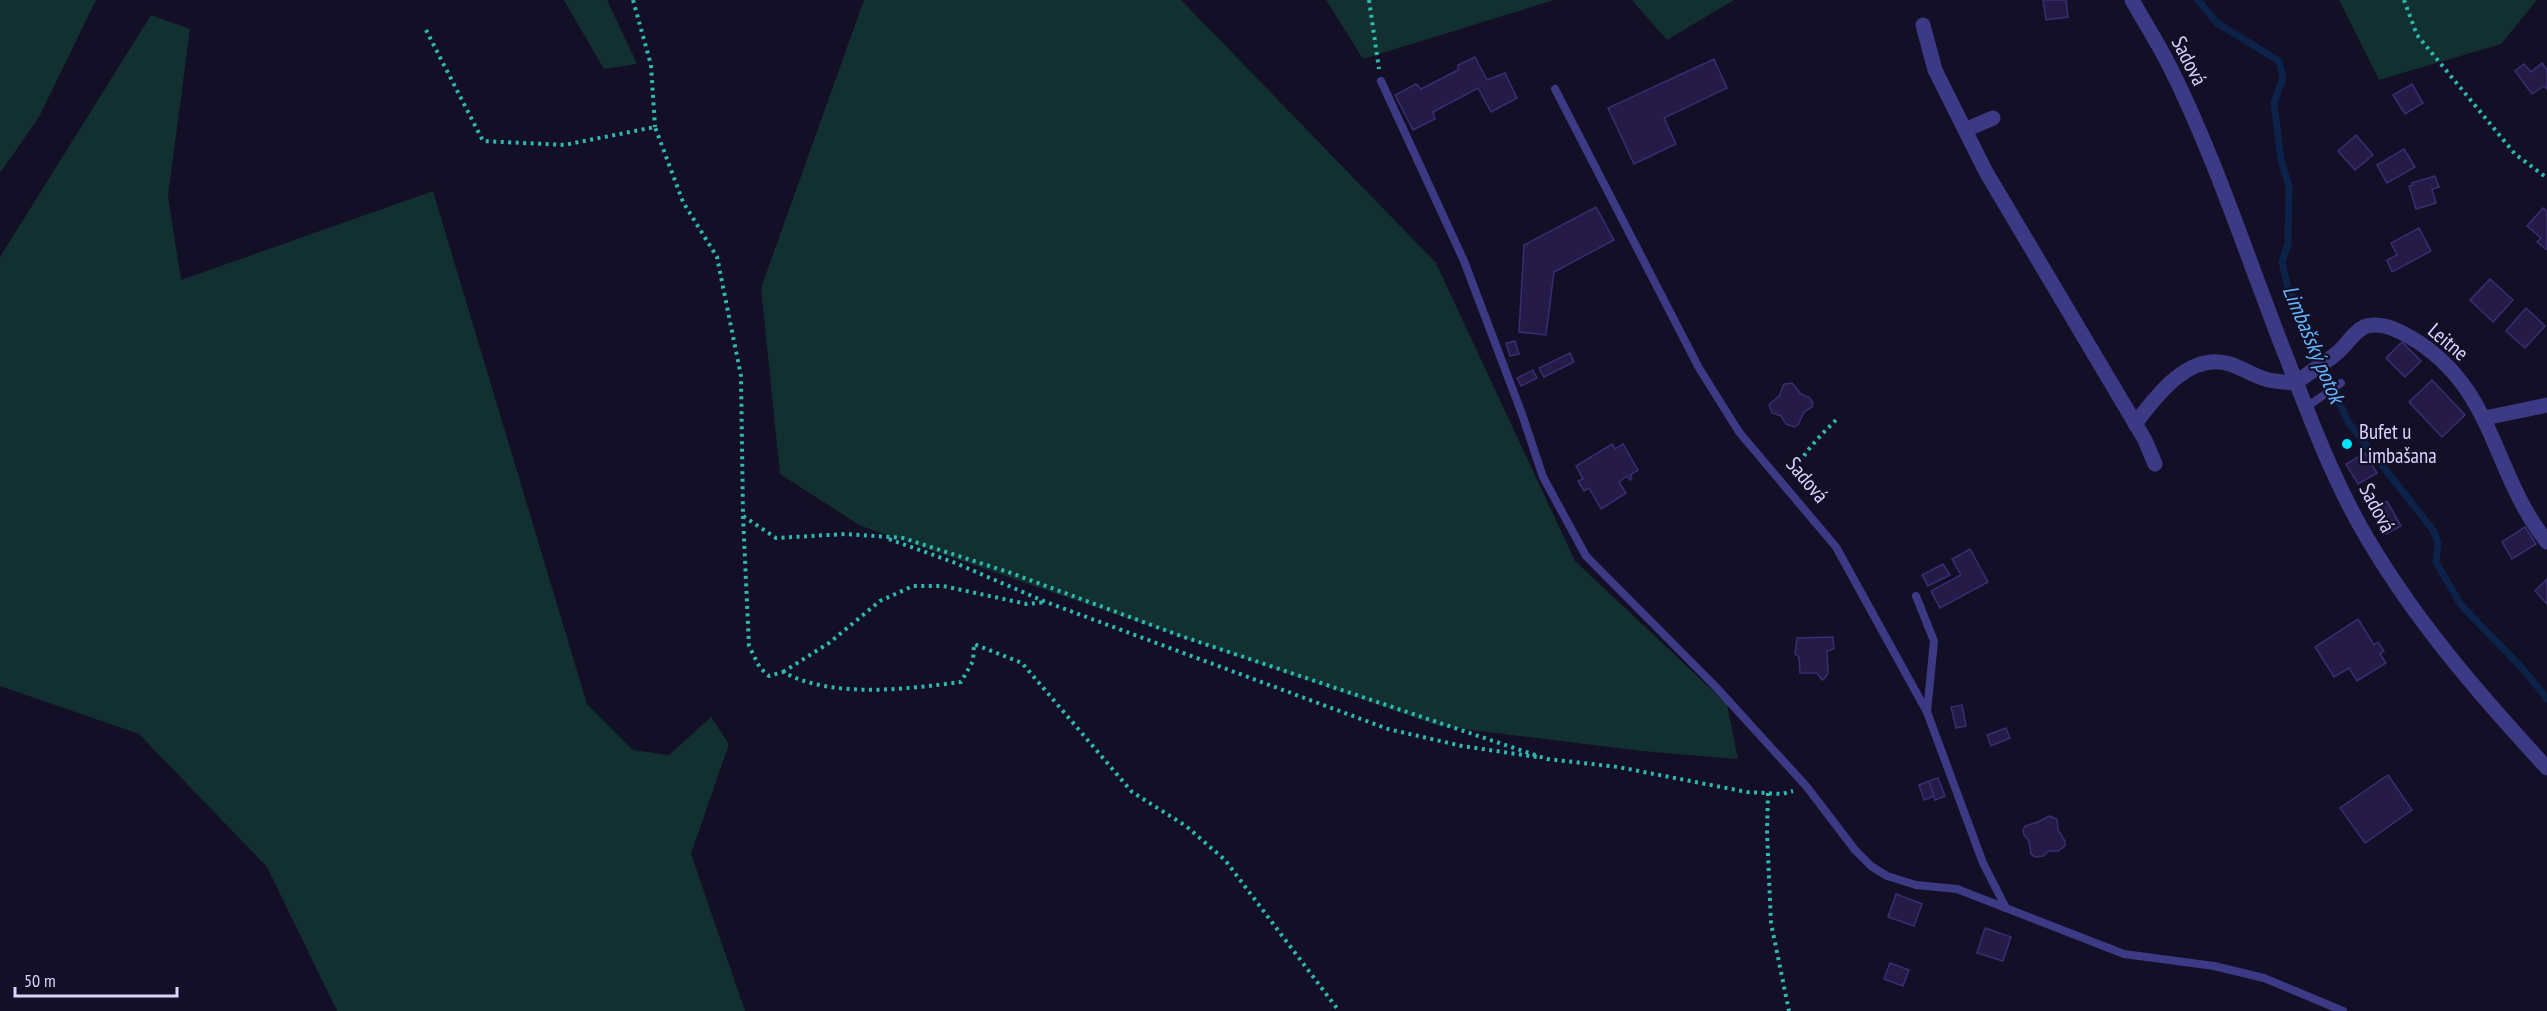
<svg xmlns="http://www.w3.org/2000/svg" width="2547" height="1011" font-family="'PT Sans Narrow',sans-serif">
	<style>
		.green { fill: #12302f }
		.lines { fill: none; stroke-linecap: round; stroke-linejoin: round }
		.stream { stroke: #0c2248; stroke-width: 7 }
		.building { fill: #241b47; stroke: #3b2d73; stroke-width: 1.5 }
		.path { stroke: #2fb8b0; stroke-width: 4; stroke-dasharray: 3 4.5; stroke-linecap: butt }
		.service { stroke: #3d3a85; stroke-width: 8 }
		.minor { stroke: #3d3a85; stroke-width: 15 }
		.poi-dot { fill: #00e5ff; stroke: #130f26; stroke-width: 2 }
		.labels { text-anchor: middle; stroke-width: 4.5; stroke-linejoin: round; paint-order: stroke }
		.street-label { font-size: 21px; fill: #d9d4ff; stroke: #130f26 }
		.poi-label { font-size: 21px; fill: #d9d4ff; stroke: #130f26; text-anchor: start }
		.water-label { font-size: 22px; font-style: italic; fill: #62b6ff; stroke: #130f26 }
	</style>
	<rect width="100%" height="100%" fill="#130f26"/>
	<g class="green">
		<polygon points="0,0 96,0 39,117 0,173"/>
		<polygon points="564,0 607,0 637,64 604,69"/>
		<polygon points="864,0 1181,0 1436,263 1575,561 1727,704 1738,759 1642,751 1439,726 861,526 780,474 761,288"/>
		<polygon points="1326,0 1554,0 1363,59"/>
		<polygon points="1632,0 1734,0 1667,40"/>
		<polygon points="2339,0 2537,0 2501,44 2379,80"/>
		<polygon points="151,15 190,29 168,196 181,280 433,191 587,704 633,750 669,755 711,717 729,744 691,854 745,1011 337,1011 267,867 139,734 0,686 0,257"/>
	</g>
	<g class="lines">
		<polyline class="stream" points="2198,0 2217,23 2279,61 2283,78 2274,103 2281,160 2289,186 2288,244 2282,262 2287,284 2348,422 2433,530 2438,543 2436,562 2461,605 2523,669 2547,699"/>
	</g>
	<g class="building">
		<polygon points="2043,0 2066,0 2068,17 2046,20"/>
		<polygon points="1475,57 1487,80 1505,73 1517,98 1491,112 1478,88 1433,112 1435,119 1413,130 1395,95 1416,84 1421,89 1458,70 1458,65"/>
		<polygon points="1714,59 1727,88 1664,118 1676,144 1634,164 1608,108"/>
		<polygon points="2542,63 2547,70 2547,89 2544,86 2532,94 2515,71 2524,64 2531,72"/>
		<polygon points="2412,84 2423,103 2405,114 2393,95"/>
		<polygon points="2356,135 2373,155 2355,170 2338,151"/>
		<polygon points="2404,149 2415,167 2387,183 2377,165"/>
		<polygon points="2435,176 2439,187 2432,189 2436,203 2416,209 2409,186 2413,185 2412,183"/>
		<polygon points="1596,207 1614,240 1554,272 1546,335 1519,332 1524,245"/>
		<polygon points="2543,208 2547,211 2547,250 2537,242 2541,238 2527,226"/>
		<polygon points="2419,228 2431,251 2392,272 2387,260 2397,255 2391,243"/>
		<polygon points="2490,279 2513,300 2493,322 2470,300"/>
		<polygon points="2526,308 2545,326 2525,348 2506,331"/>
		<polygon points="1515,341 1519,354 1510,356 1506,343"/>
		<polygon points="2402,342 2421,361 2405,377 2386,358"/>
		<polygon points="1570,353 1574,362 1544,377 1539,368"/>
		<polygon points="1533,370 1537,378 1521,386 1517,378"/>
		<polygon points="2432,380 2465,415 2442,437 2409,402"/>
		<polygon points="1792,383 1801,394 1809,397 1813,403 1812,407 1804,412 1798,425 1794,427 1786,424 1781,416 1772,413 1769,405 1779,396 1784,384"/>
		<polygon points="1612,444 1615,449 1623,444 1638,470 1630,475 1632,478 1630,480 1627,476 1619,482 1626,493 1601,509 1589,488 1584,491 1578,481 1583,479 1576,466"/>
		<polygon points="2365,453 2377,473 2358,484 2346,464"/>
		<polygon points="2387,501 2401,526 2386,534 2373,509"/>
		<polygon points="2525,527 2536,544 2512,559 2502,542"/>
		<polygon points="1970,549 1988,582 1940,608 1931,591 1961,575 1952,559"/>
		<polygon points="1943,564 1950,575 1928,586 1922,575"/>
		<polygon points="2547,579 2547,604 2535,591"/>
		<polygon points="2358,619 2374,645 2378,642 2384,651 2380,654 2386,663 2357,681 2349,668 2334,677 2315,647"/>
		<polygon points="1833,637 1834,649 1827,651 1828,673 1825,678 1822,680 1817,673 1800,673 1799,657 1795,654 1797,638"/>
		<polygon points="1962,705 1966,726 1956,728 1951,707"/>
		<polygon points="2006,728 2010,738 1991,746 1987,735"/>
		<polygon points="2388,775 2412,810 2365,843 2340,808"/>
		<polygon points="1938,778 1945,796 1935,800 1929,781"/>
		<polygon points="1929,781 1934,796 1924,800 1919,785"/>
		<polygon points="2049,816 2057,819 2058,830 2065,841 2065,846 2058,851 2049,851 2043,856 2035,857 2031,854 2029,841 2024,835 2023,830 2025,826 2038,822"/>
		<polygon points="1896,894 1922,904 1914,926 1888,917"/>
		<polygon points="1985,928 2011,937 2003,961 1977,953"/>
		<polygon points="1890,963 1909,970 1903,986 1884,979"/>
	</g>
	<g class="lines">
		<g class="path">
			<polyline points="633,0 651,65 655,127"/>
			<polyline points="1369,0 1379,69"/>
			<polyline points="2404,0 2417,35 2515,154 2547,178"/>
			<polyline points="426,30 483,141 564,145 655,127 683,202 717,257 741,376 743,516 776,538 846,534 903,538 1011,573 1181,636 1547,759 1618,767 1747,792 1782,794 1793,791"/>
			<path d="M1794 476C1801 454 1820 436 1836 420"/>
			<path d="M743 516 749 646 760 668 769 676 783 672C833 699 906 689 961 682L973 661 974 644 1022 663 1132 792 1186 826 1225 860 1339 1011"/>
			<polyline points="889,539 953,562 1046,602 1388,729 1462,746 1537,757"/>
			<polyline points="783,672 829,643 880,601 913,586 943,586 1027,604 1046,602"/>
			<polyline points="1768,793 1767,832 1771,923 1789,1011"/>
		</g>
		<g class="service">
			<polyline points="1381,81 1464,261 1522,414 1543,477 1586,556 1715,686 1807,787 1855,850 1871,866 1887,876 1916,885 1957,889 2124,954 2214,966 2264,978 2343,1011"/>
			<polyline points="1555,89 1699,368 1739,432 1836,547 1884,634 1927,712 1983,863 2006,908"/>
			<polyline points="2305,408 2341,383"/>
			<polyline points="1916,596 1934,641 1927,712"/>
		</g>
		<g class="minor">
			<path d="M2132 0C2144 21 2157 42 2168 63 2213 152 2244 248 2280 341 2304 402 2327 466 2359 524 2410 615 2477 692 2547 768"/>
			<polyline points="1923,25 1935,70 1986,172 2145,440 2155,464"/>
			<polyline points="1965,130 1993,118"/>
			<polyline points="2485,418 2547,405"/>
			<path d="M2135 424C2156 396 2189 351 2230 364 2243 368 2255 377 2269 380 2277 382 2287 382 2296 383 2309 372 2324 364 2337 353 2347 345 2354 330 2367 326 2383 322 2397 330 2410 337 2496 387 2491 472 2547 542"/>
		</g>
	</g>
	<circle class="poi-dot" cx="2347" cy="444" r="6"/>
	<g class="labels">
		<g class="street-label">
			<text transform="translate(2189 61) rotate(63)" y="7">Sadová</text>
			<text transform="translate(2448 342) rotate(40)" y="7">Leitne</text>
			<text transform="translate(1807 480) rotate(50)" y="7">Sadová</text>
			<text transform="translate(2377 508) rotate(62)" y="7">Sadová</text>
		</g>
		<g class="poi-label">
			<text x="2359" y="439">Bufet u<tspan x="2359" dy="24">Limbašana</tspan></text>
		</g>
		<g class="water-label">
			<text transform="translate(2314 344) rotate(67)" y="8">Limbašský potok</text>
		</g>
	</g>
	<path d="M15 987v9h162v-9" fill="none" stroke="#d9d4ff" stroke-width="3"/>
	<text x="24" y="987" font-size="18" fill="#d9d4ff" stroke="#130f26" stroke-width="4.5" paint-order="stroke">50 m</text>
</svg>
